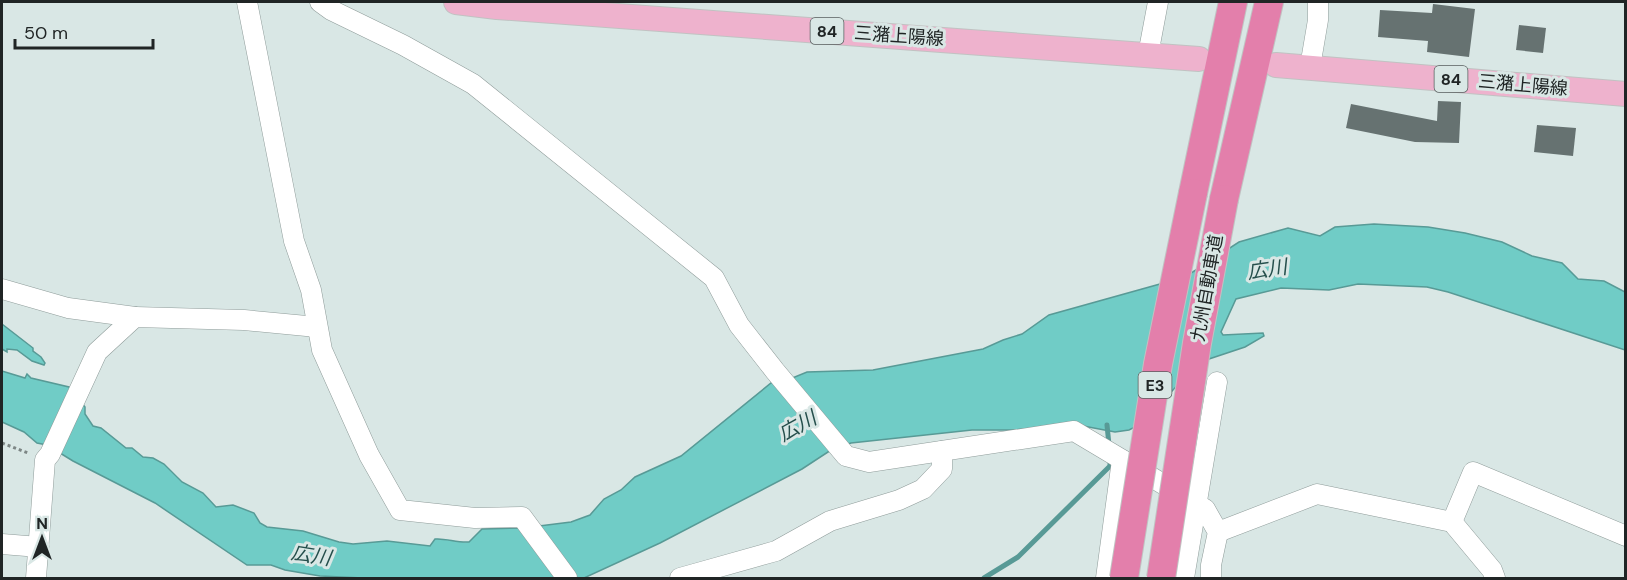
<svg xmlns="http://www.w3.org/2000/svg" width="1627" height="580" font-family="'DM Sans','Noto Sans JP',sans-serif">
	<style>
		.water { fill: #70ccc6; stroke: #589a96; stroke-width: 1.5 }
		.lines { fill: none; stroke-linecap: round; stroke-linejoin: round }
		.stream { stroke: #589a96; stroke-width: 5 }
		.building { fill: #667271 }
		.minor-casing { stroke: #8f9c9a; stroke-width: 21 }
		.major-casing { stroke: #c1c2c2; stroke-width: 26 }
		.highway-casing { stroke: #c1c2c2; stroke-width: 30 }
		.path { stroke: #7d8685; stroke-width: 3; stroke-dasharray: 3 3; stroke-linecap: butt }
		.minor { stroke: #fff; stroke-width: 20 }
		.major { stroke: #eeb2cd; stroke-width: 24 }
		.highway { stroke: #e37fab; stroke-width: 28 }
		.highway-bridge-casing { stroke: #c1c2c2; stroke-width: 30; stroke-linecap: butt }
		.highway-bridge { stroke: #e37fab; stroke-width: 28 }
		.labels { text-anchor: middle; stroke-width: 6; stroke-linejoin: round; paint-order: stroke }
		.shield { fill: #d9e7e5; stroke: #585f5f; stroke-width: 1.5 }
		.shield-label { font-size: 16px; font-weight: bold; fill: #202525 }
		.street-label { font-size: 18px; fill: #202525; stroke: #d9e7e5 }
		.water-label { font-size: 20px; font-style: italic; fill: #254f4c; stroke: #d9e7e5 }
	</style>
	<rect width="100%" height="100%" fill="#d9e7e5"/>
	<g class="water">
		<path d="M1374 224 1428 227 1465 233 1502 242 1532 256 1562 263 1578 279 1604 281 1625 292V350L1448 292 1427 287 1358 284 1329 290 1281 288 1236 299 1221 332 1223 335 1263 333 1264 336 1245 347 1203 361 1189 373 1141 424 1129 430 1115 432 1078 425 1014 430H972L851 443 831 450 802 469 660 543 584 578H363L320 576 285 570 271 565H247L155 503 73 461 47 445 37 443 24 432 2 422V371L25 378 27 374 31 378 69 387 85 407V414L93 426 101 428 126 448H132L143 457 153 458 164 464 182 482 203 493 216 507 233 505 254 513 260 523 267 527 303 531 339 542 353 544 387 541 430 546 435 539C446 538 457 543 469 542L482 529 523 528 571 522 590 515 604 499 621 490 635 477 681 456 771 383 790 379 807 372 873 370 983 349 1003 340 1022 334 1049 315 1185 277 1239 242 1288 228 1320 236 1335 227Z"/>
		<polygon points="2,324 33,348 33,351 41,357 45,363 44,365 32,361 17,350 7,349 7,352 2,349"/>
	</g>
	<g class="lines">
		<g class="stream">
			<polyline points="1107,425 1109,445"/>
			<polyline points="984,578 1018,557 1110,466 1110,457"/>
		</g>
	</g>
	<g class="building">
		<polygon points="1433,4 1475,9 1469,57 1427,52 1428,41 1378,37 1380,10 1432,13"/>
		<polygon points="1519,25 1546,28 1543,53 1516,50"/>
		<polygon points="1438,101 1461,102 1459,143 1415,142 1346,128 1351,104 1437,121"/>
		<polygon points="1537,125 1576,128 1573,156 1534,152"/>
	</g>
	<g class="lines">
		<g class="minor-casing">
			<g id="minor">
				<polyline points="247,2 294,241 311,290 322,350 369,455 400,510 475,518 522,517 567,578"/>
				<polyline points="320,2 331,10 403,45 473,84 714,278 739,325 775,371 846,456 869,462 1074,431 1205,509 1218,532 1211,565 1211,578"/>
				<polyline points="1148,55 1158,2"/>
				<polyline points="1310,67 1318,20 1318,2"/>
				<polyline points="2,289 68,308 135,317"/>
				<polyline points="1452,522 1473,472 1626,536"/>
				<polyline points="1218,532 1317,494 1452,522 1492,570 1495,578"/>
				<polyline points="2,544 39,547"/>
				<polyline points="36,578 45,460 50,454 97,352 135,317 244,320 317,327"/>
				<polyline points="680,578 776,551 830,521 899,500 923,489 942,469 942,451"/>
				<polyline points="1106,578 1122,460"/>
				<polyline points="1184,578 1217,382"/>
			</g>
		</g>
		<g class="major-casing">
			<g id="major">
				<polyline points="456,2 497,7 1199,59"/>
				<polyline points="1276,65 1626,94"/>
			</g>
		</g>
		<g class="highway-casing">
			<g id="highway">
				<polyline points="1193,193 1233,2"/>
				<polyline points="1224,199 1269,2"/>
			</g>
		</g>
		<polyline class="path" points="2,443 28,453"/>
		<use href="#minor" class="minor"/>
		<use href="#major" class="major"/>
		<use href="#highway" class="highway"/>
		<g class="highway-bridge-casing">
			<g id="highway-bridge">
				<polyline points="1124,578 1158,364 1193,193"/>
				<polyline points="1161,578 1197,343 1224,199"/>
			</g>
		</g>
		<use href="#highway-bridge" class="highway-bridge"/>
	</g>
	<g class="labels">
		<g class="shield">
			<rect x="810.5" y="18" width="33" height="26" rx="4.5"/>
			<rect x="1434.5" y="66" width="33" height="26" rx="4.5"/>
			<rect x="1138.5" y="372" width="33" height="26" rx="4.5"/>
		</g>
		<g class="shield-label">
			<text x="827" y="37">84</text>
			<text x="1451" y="85">84</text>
			<text x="1155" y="391">E3</text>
		</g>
		<g class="street-label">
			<text transform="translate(899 36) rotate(4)" y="6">三潴上陽線</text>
			<text transform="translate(1523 85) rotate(5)" y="6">三潴上陽線</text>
			<text transform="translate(1207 288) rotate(-80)" y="6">九州自動車道</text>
		</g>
		<g class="water-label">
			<text transform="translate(1267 269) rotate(-8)" y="7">広川</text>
			<text transform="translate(797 426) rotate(-29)" y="7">広川</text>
			<text transform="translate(311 555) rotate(9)" y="7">広川</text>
		</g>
	</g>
	<rect width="1627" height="580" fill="none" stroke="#202525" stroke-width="6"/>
	<g transform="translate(42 538)" stroke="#d9e7e5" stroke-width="4.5" paint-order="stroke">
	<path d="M0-4.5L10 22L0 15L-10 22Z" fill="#202525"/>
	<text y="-9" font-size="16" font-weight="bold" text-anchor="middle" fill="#202525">N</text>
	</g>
	<path d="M15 39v9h138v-9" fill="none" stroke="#202525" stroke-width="3"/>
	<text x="24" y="39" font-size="18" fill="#202525" stroke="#d9e7e5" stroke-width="4.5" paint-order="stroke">50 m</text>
</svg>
